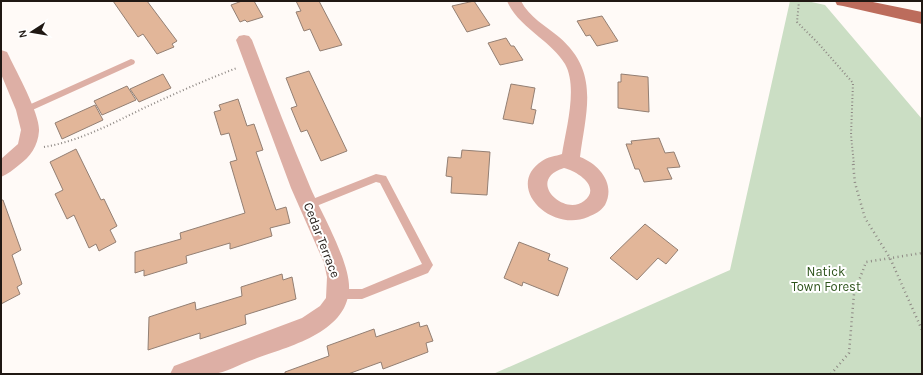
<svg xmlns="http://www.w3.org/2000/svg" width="923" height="375" font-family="Karla,sans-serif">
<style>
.green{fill:#cbdec4}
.building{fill:#e2b699;stroke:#937f73}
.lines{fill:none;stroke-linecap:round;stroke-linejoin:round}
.path-far1{stroke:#8e8884;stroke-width:2;stroke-dasharray:1 2.5;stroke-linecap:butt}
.path{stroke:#8e8884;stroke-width:2.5;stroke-dasharray:1 3.5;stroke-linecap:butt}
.lane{fill:#ddafa5;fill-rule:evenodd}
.street{fill:#ddafa5;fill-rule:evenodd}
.primary{fill:#bc6c5c;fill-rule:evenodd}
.labels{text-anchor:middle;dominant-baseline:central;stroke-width:4;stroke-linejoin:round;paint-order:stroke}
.street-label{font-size:13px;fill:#201813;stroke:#fff}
.park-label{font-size:13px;fill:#2e541c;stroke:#fff}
</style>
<rect width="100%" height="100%" fill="#fffaf7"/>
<!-- green -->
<path class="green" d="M790 1H807L825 5 922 119V374H493L730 270Z"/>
<!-- building -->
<path class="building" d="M113 1H147L177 41 172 44 174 47 157 54 143 34 138 37Z
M242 1H254L263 17 247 22 245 20 240 22 231 5Z
M296 1H319L342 45 320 51 310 29 304 31 296 12 301 11Z
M474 1 490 25 467 32 452 6Z
M602 16 618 41 597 46 590 35 586 36 577 21Z
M506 38 511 46H514L523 60 500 65 488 43Z
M309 71 347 151 321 161 307 130 301 132 291 108 297 106 286 78Z
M163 74 171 88 139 102 130 89Z
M621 74 648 77 649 112 618 108V82H621Z
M511 84 535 88 531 109 536 110 533 124 503 119Z
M127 86 136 100 102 115 94 101Z
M238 99 247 126 254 124 263 150 256 152 276 210 286 207 290 223 270 228 272 236 230 249V243L186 256 187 263 144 276V270L135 273V252L181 239 180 233 245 213 230 162 237 160 229 133 221 135 214 112 221 110 219 105Z
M95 105 103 120 62 139 55 123Z
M659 138 665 153 674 152 680 167 667 168 672 179 644 182 639 169H635L626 144H632L631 141Z
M76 149 101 200 104 199 117 226 110 230 116 242 99 251 96 244 89 248 74 215 67 219 55 194 63 190 50 162Z
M462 150 490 152 487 195 451 193 452 177 446 176 448 157 461 158Z
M1 200H3L21 250 12 255 22 284 17 287 20 294 1 304Z
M645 224 678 250 666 264 658 258 637 280 610 258Z
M519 242 550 254 548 260 568 268 558 296 523 282 522 286 504 278Z
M282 274 283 280 292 277 296 299 245 315 246 324 200 339V333L148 350 149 317 195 302 196 310 242 296 241 287Z
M419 322 420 327 427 325 433 341 426 343 428 352 383 369 381 362 348 374H285V372L329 356 327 346 374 329 376 337Z"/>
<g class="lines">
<!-- path-far1 -->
<path class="path-far1" d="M799 1 797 22 818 43 853 83 851 135 854 165
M44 147C80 141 111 124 144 108 174 94 205 80 237 68"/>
<!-- path -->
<path class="path" d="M853 164 855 183 865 218 890 258 922 330
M831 374 849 353 854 294 866 262 922 253"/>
<!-- lane -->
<path class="lane" d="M131 59 134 60 135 62 134 64 28 112 25 113 20 110 22 108Z
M376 174 386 176 433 265 428 273 362 299H338L334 298 332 294 334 290 338 289H362L422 264 380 183 376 182 309 209 305 208 304 205 305 202Z"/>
<!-- street -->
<path class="street" d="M507 1H521C529 17 546 26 559 37 600 72 586 111 580 157 599 164 616 184 605 205 601 211 595 214 588 217 550 233 504 186 542 161 547 157 556 156 562 154 566 129 578 87 565 64 558 53 549 45 539 37 527 26 514 17 507 1ZM564 168C577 171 602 187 584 201 564 217 525 180 564 168Z
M244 35 249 36 252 40C271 90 290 140 311 189 322 214 351 264 349 290 346 334 286 347 252 360 240 364 225 373 213 374 199 375 184 374 170 374L174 366 302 318 320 306 326 298 327 277 324 263 291 188 236 40 239 36Z
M1 50 7 52 9 56C17 73 40 114 39 131 38 146 30 157 19 165 13 170 8 174 1 177V159L18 144 21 130 16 110 1 74Z"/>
<!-- primary -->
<path class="primary" d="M835 1H868L922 12V24L843 6 837 5Z"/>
</g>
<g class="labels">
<!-- street labels -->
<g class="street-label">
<text transform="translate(322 240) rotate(69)">Cedar Terrace</text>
</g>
<!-- park labels -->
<g class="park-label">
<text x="826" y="271">Natick<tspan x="826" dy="15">Town Forest</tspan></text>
</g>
</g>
<!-- border -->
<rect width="923" height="375" fill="none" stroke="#201813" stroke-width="4"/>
<!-- north arrow -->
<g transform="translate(32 32) rotate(258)" stroke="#ffffff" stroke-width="3" paint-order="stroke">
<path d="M0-3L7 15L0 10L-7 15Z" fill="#201813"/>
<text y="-6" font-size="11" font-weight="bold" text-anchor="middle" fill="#201813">N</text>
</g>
</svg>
